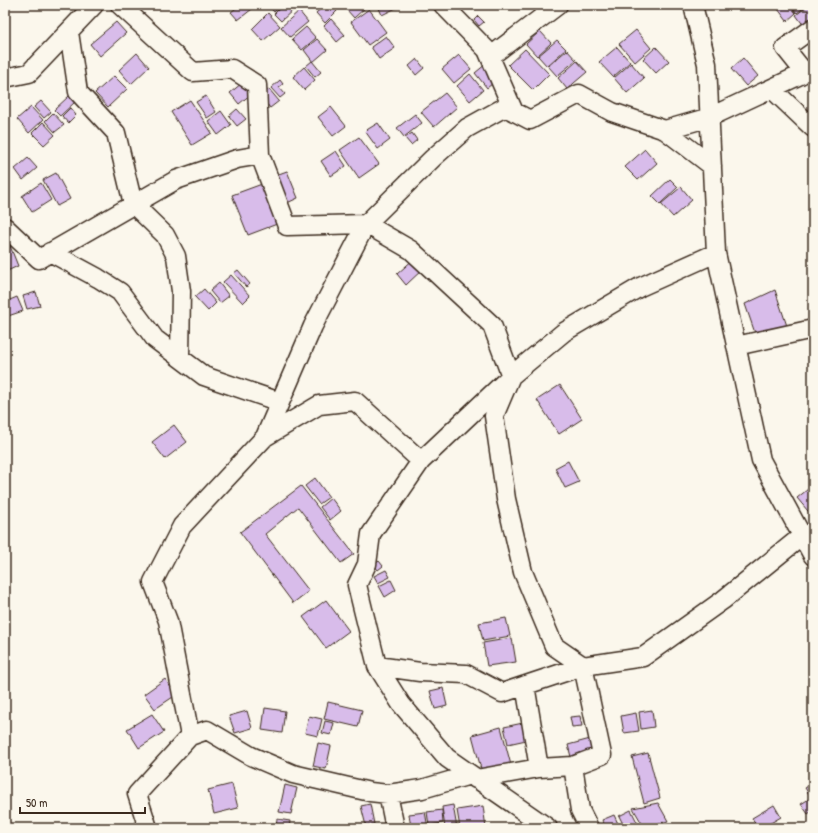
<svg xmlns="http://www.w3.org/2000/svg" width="818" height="833" font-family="'Patrick Hand',sans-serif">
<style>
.building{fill:#d8bcea;stroke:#3b2a1e}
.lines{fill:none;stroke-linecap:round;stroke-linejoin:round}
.minor-casing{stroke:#3b2a1e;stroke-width:21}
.minor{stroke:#fbf7ec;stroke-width:18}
</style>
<rect width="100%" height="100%" fill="#fbf7ec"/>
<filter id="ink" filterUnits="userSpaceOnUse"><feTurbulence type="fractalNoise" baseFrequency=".025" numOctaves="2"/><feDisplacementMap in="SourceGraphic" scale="8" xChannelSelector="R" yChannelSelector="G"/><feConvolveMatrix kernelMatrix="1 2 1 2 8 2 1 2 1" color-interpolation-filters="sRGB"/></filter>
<g filter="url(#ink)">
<!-- building -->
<path class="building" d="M240 5H248L252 9 238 20 231 12Z
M268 5H282L274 12Z
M283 5H290L294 9 281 21 274 14Z
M325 5H332L337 11 325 23 316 13Z
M353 5H366L367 6 354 18 347 10Z
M381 5H399L400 6 382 15 378 6Z
M783 5H789L796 13 787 21 778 9Z
M790 5H807L797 13Z
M809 5H813V19L804 26 796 15Z
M369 9 386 32 368 45 351 22Z
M299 11 308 22 290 37 281 27Z
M268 13 280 26 263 41 252 29Z
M478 16 484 22 479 26 474 20Z
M331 19 345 35 337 42 324 26Z
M116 22 126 33 100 56 90 44Z
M306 27 316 38 302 50 292 39Z
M636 30 651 48 635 62 619 44Z
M540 31 551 43 537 56 526 44Z
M386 36 395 48 379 59 371 47Z
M317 39 327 50 313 62 304 50Z
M557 40 566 49 547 66 538 56Z
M617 47 630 62 613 77 599 62Z
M656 47 669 61 656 73 643 59Z
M525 49 549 74 533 90 508 65Z
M567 50 576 60 557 76 548 66Z
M137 53 149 67 131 84 119 70Z
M459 55 471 69 454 83 442 69Z
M743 58 758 76 746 86 731 69Z
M417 59 424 68 416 75 409 66Z
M312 61 321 72 315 77 306 66Z
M577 61 587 72 567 89 558 78Z
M631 63 644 78 627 93 614 78Z
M486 64 498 79 487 88 475 73Z
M304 67 315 80 304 90 293 77Z
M470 74 483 90 470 101 457 86Z
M114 76 127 89 108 107 95 93Z
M280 80 283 84 279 87 285 94 280 98 271 88Z
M242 83 251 94 239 104 230 93Z
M269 89 279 101 270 108 261 96Z
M445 93 457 107 434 127 421 112Z
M69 96 75 102 60 116 54 110Z
M206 96 216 112 207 118 196 102Z
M190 100 212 133 192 145 171 112Z
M41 101 51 112 44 118 34 107Z
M31 107 43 120 29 133 17 119Z
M331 107 346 126 333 136 318 117Z
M70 108 76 115 68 123 62 116Z
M237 109 246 119 237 126 229 116Z
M221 111 231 125 218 135 208 121Z
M53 113 64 125 55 132 45 121Z
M415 114 422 123 404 137 397 128Z
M43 122 55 135 44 145 32 133Z
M378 123 390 140 378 149 365 131Z
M412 133 417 140 411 145 405 138Z
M359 137 379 164 359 178 340 150Z
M645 149 657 163 638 180 625 167Z
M336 151 346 166 331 176 321 161Z
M28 158 37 168 23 180 15 169Z
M287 171 298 198 287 203 276 175Z
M56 173 70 199 57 206 43 180Z
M670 179 678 187 660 204 652 196Z
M41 183 51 200 32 212 22 196Z
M262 184 277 224 248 235 232 195Z
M681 187 692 200 673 217 661 204Z
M10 246 18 266 5 272V249Z
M415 258 424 268 406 285 397 274Z
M238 270 250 284 246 287 234 273Z
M231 275 250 296 243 303 223 282Z
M219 283 229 296 220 303 210 291Z
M204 289 216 303 208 311 195 297Z
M775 290 787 326 756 336 745 304Z
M36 292 40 306 27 309 23 296Z
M17 297 23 311 5 317V302Z
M560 385 582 419 559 434 537 400Z
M174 425 187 442 165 459 152 442Z
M568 461 579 482 565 488 555 468Z
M315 478 329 497 319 504 305 486Z
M813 485V517L797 498Z
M301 486 354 554 341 563 298 507 265 534 309 591 293 603 240 532Z
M331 498 341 511 330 520 320 507Z
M379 561 383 566 378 570 374 565Z
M386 570 390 577 378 583 374 576Z
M391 580 396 590 385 597 379 586Z
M326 600 349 631 326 648 303 617Z
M506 618 510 636 483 641 479 623Z
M512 638 516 662 487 666 483 643Z
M165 679 176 695 155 709 144 694Z
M443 688 447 706 435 709 430 691Z
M328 702 362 710 358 727 324 719Z
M265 708 285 711 282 733 262 730Z
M652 710 654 727 641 729 639 712Z
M247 711 252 728 235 733 229 716Z
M636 713 639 731 624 733 621 716Z
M152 714 164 732 139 748 127 729Z
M309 716 322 719 318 736 305 733Z
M580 716 582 726 572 727 570 717Z
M325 721 334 723 331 735 322 733Z
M523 723 526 740 508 744 504 727Z
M501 727 512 769 483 776 472 735Z
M594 738 598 753 572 761 568 745Z
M318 743 331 746 326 769 313 766Z
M648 753 660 798 644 803 632 757Z
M813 783V800L805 788Z
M232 784 238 808 214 814 208 790Z
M285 785 297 788 291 814 279 812Z
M809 799 813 804V810L808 814 801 804Z
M658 803 668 821 644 827 633 808Z
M370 804 374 824 366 826 361 806Z
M453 805 457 828H445L442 807Z
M774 805 781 817 762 828H758L752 818Z
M483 806 486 828H460L457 810Z
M442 810 443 823 429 825 427 812Z
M631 810 639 826 635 828H625L619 816Z
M425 812 428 828H411L409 814Z
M614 815 620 828H606L602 820Z
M277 819 290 821 289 828 276 827Z"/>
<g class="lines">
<!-- minor casing -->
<g class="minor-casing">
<path id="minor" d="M120 5 193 72 232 69 257 85 260 155 287 226 366 224 411 250 492 325 511 376 564 332 640 287 716 253
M443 5 487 50 514 112
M693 5 707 64 716 253 761 460 813 556
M69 32 78 92 116 133 133 204 165 235 176 256 181 291 180 358
M491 56 558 5
M805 73 785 48 813 28
M5 78 29 73 94 5
M772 89 813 128
M665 130 712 166
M5 227 39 259 176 180 237 159 260 155
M50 252 98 278 120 292 155 339 204 376 280 402
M736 346 813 329
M511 376 494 416 506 499 523 572 554 646 583 666 502 693 466 674 420 672 377 666 357 585 367 564 371 534 421 461Z
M265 437 319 405 355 401 421 461
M377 666 401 704 447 758 548 828
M190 736 207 730 251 756 293 774 370 792 388 794 422 789 470 775
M539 768 573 766
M476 779 539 768 525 685
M388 794 395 828
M148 828 137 794 190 736 168 621 153 582 182 526 265 437 313 326 366 224 433 158 467 128 505 107 530 120 579 94 612 112 665 130 710 117 813 69
M589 828 580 810 573 766 602 755 583 666 643 657 723 600 802 536"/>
</g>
<!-- minor -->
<use href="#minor" class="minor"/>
</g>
</g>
<!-- margin -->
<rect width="818" height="833" fill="none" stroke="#fbf7ec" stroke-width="20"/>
<rect x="10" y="10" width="798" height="813" fill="none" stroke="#3b2a1e" stroke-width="1.5" filter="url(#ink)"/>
<!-- scale -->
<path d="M20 807v6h125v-6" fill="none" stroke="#3b2a1e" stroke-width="2"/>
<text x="26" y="807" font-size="12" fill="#3b2a1e" stroke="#fbf7ec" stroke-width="3" paint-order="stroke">50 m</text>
</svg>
